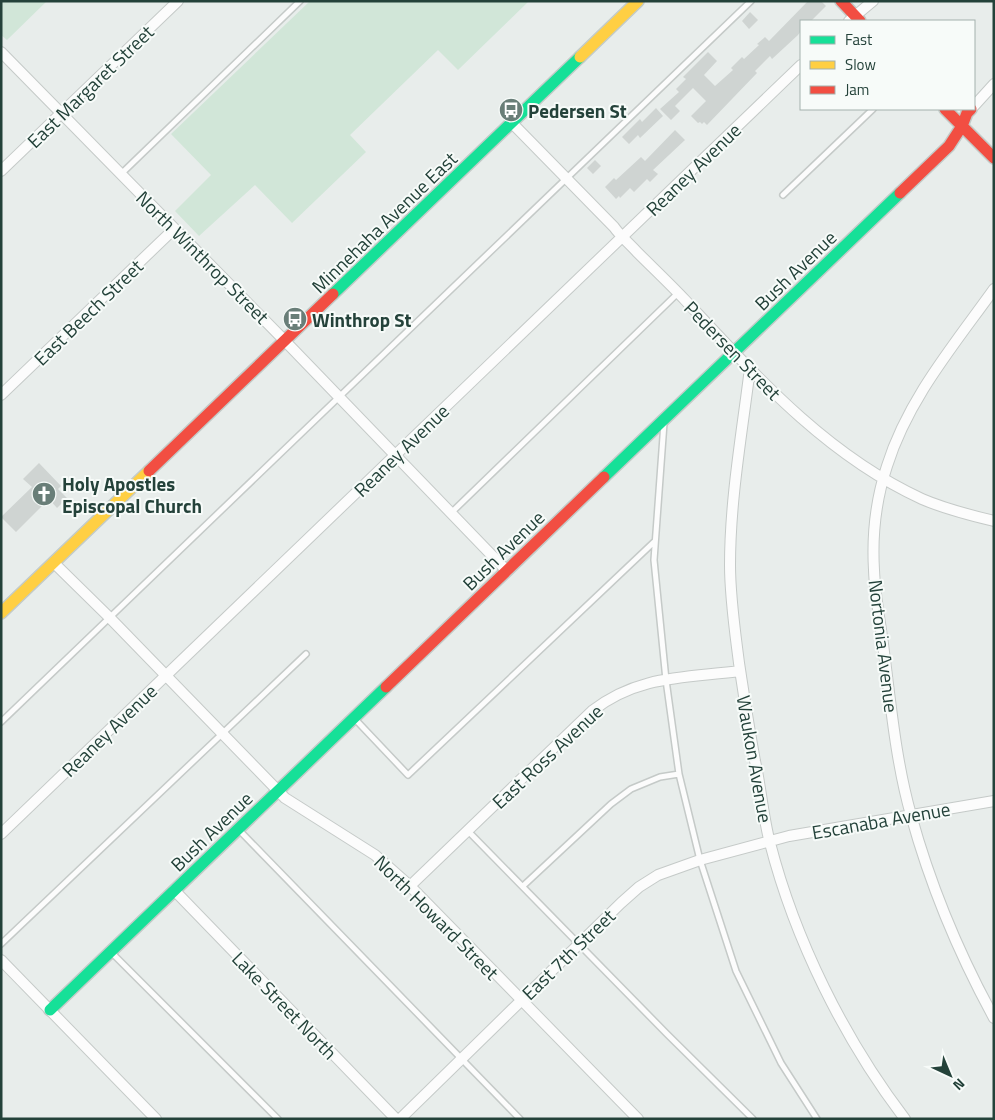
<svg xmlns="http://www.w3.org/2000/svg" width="995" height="1120" font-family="'Titillium Web',sans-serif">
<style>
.green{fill:#d1e6d8}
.building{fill:#cfd4d2}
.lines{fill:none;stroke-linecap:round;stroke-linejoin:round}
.lane-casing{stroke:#c5cac8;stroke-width:8}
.street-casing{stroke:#c5cac8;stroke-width:12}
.fast-casing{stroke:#c3cbc8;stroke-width:14}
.slow-casing{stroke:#c3cbc8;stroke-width:14}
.jam-casing{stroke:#c3cbc8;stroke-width:14}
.lane{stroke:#fcfcfc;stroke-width:5}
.street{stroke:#fcfcfc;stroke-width:10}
.fast{stroke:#16e098;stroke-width:11}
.slow{stroke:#ffcf43;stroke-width:11}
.jam{stroke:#f24e42;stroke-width:11}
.labels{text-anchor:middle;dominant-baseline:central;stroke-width:4;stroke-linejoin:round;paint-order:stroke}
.street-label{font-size:19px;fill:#24423a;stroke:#f7fbf9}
.poi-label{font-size:19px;font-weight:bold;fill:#24423a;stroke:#f7fbf9;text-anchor:start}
</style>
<rect width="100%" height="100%" fill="#e8edeb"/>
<!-- green -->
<path class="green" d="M1 1H47L7 40 1 35Z
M310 1 528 2 458 70 438 50 350 135 366 152 292 223 255 185 199 236 175 211 211 175 171 134Z"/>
<!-- building -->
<path class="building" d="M808 1H821L826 6 811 21H801V31L798 35 772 59 770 56 755 71 757 73 707 125 704 122 702 124 700 122 698 123 691 116 706 101 693 88 675 106 680 111 671 120 660 109 679 92 676 89 686 79 683 77 708 52 717 61 704 75 715 86 733 70 731 68 742 57 744 59 759 45 757 44 765 37 769 41Z
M750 12 758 20 749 29 742 21Z
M656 108 663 116 640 138 638 135 629 144 622 137 640 119 642 122Z
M675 130 685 140 653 170 658 174 650 182 647 179 634 192 630 188 620 198 619 196 616 199 605 187 614 178 616 180 641 157 645 161Z
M595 160 601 166 593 174 587 168Z
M39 463 61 486 58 489 67 498 57 508 49 499 16 532 1 517 32 487 23 479Z"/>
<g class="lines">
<!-- lane casing -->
<g class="lane-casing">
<path id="lane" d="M121 174 300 1
M783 195 873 109
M664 423 654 560 666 680 679 774 700 860 736 971 781 1063 817 1119
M451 513 678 293
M354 718 408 775 654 542
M1 722 751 1
M238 829 520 1119
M468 831 667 1034 753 1119
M523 886 611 804 631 789 660 777 679 774
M1 944 306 654
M111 952 278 1119"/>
</g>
<!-- street casing -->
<g class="street-casing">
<path id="street" d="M849 21 873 1
M1 52 285 341 507 571
M974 106 994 84
M512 123 614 227C621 237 629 243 637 252 653 268 670 284 685 300 756 376 826 455 922 499 945 509 969 515 994 521
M1 171 178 1
M994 289C954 345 908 399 887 466 876 499 872 536 874 570 875 598 881 625 884 652 891 706 896 762 911 815 930 884 959 954 994 1018
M750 368C742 433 730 499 730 565 730 598 735 631 739 663 744 696 749 729 755 761 761 788 763 817 770 843 795 940 844 1039 905 1119
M1 395 174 229
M54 563 109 617 285 798 375 855 410 886 638 1119
M1 834 801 65
M410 886 592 711C638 675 685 678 740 671
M174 890 396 1119
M1 960 156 1119
M400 1119 621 903 639 887 658 875 700 860 789 836 994 801"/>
</g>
<!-- fast casing -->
<g class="fast-casing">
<path id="fast" d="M333 294 580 57
M604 477 900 193
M50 1010 386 687"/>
</g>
<!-- slow casing -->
<g class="slow-casing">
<path id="slow" d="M580 57 638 1
M1 613 149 471"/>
</g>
<!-- jam casing -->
<g class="jam-casing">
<path id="jam" d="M841 1 860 21
M945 109 994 158
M900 193 949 146 962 126 967 113 971 109
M149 471 333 294
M386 687 604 477"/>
</g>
<!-- lane -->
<use href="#lane" class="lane"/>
<!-- street -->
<use href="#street" class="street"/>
<!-- fast -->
<use href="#fast" class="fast"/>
<!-- slow -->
<use href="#slow" class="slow"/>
<!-- jam -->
<use href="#jam" class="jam"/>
</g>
<!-- icons -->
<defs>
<g id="bus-disc" transform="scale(1.25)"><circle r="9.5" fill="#697e78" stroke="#f7fbf9"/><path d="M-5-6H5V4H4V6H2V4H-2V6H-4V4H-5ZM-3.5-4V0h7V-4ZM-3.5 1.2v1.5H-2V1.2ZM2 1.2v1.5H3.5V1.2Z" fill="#fff"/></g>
<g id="church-disc" transform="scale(1.25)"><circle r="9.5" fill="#697e78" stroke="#f7fbf9"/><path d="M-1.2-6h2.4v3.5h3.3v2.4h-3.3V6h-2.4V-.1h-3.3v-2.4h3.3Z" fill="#fff"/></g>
</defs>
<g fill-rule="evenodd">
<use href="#bus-disc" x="511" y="110"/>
<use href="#bus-disc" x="295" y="319"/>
<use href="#church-disc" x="44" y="494"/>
</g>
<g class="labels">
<!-- street labels -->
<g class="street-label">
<text transform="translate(90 86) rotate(-44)">East Margaret Street</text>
<text transform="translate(693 169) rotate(-44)">Reaney Avenue</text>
<text transform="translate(384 222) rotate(-44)">Minnehaha Avenue East</text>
<text transform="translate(203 257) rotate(45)">North Winthrop Street</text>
<text transform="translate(795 270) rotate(-44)">Bush Avenue</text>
<text transform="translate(88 312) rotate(-44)">East Beech Street</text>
<text transform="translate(733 350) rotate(46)">Pedersen Street</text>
<text transform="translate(401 450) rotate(-44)">Reaney Avenue</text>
<text transform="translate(503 550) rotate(-44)">Bush Avenue</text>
<text transform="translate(884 646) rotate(83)">Nortonia Avenue</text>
<text transform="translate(109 730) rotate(-44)">Reaney Avenue</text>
<text transform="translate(547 756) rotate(-43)">East Ross Avenue</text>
<text transform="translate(755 759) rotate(80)">Waukon Avenue</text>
<text transform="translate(881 820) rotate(-10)">Escanaba Avenue</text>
<text transform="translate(211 831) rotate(-44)">Bush Avenue</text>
<text transform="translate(437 917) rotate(45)">North Howard Street</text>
<text transform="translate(568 954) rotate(-44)">East 7th Street</text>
<text transform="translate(285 1005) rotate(46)">Lake Street North</text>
</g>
<!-- poi labels -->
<g class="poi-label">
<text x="528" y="110">Pedersen St</text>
<text x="312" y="319">Winthrop St</text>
<text x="62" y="483">Holy Apostles<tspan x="62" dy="22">Episcopal Church</tspan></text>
</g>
</g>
<!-- border -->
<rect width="995" height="1120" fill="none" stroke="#24423a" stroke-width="5"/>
<!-- legend -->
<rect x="800" y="20" width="175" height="90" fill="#f7fbf9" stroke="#a3b1ad"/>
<rect x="810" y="36" width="25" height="8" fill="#16e098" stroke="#a3b1ad"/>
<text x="845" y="45" font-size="15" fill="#24423a">Fast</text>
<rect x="810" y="61" width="25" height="8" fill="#ffcf43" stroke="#a3b1ad"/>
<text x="845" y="70" font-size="15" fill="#24423a">Slow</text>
<rect x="810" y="86" width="25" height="8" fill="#f24e42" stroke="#a3b1ad"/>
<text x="845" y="95" font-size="15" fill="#24423a">Jam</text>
<!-- north arrow -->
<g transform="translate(950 1075) rotate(136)" stroke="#f7fbf9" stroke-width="4" paint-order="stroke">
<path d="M0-4L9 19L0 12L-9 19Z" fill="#24423a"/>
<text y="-8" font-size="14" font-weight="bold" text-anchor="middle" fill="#24423a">N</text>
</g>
</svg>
